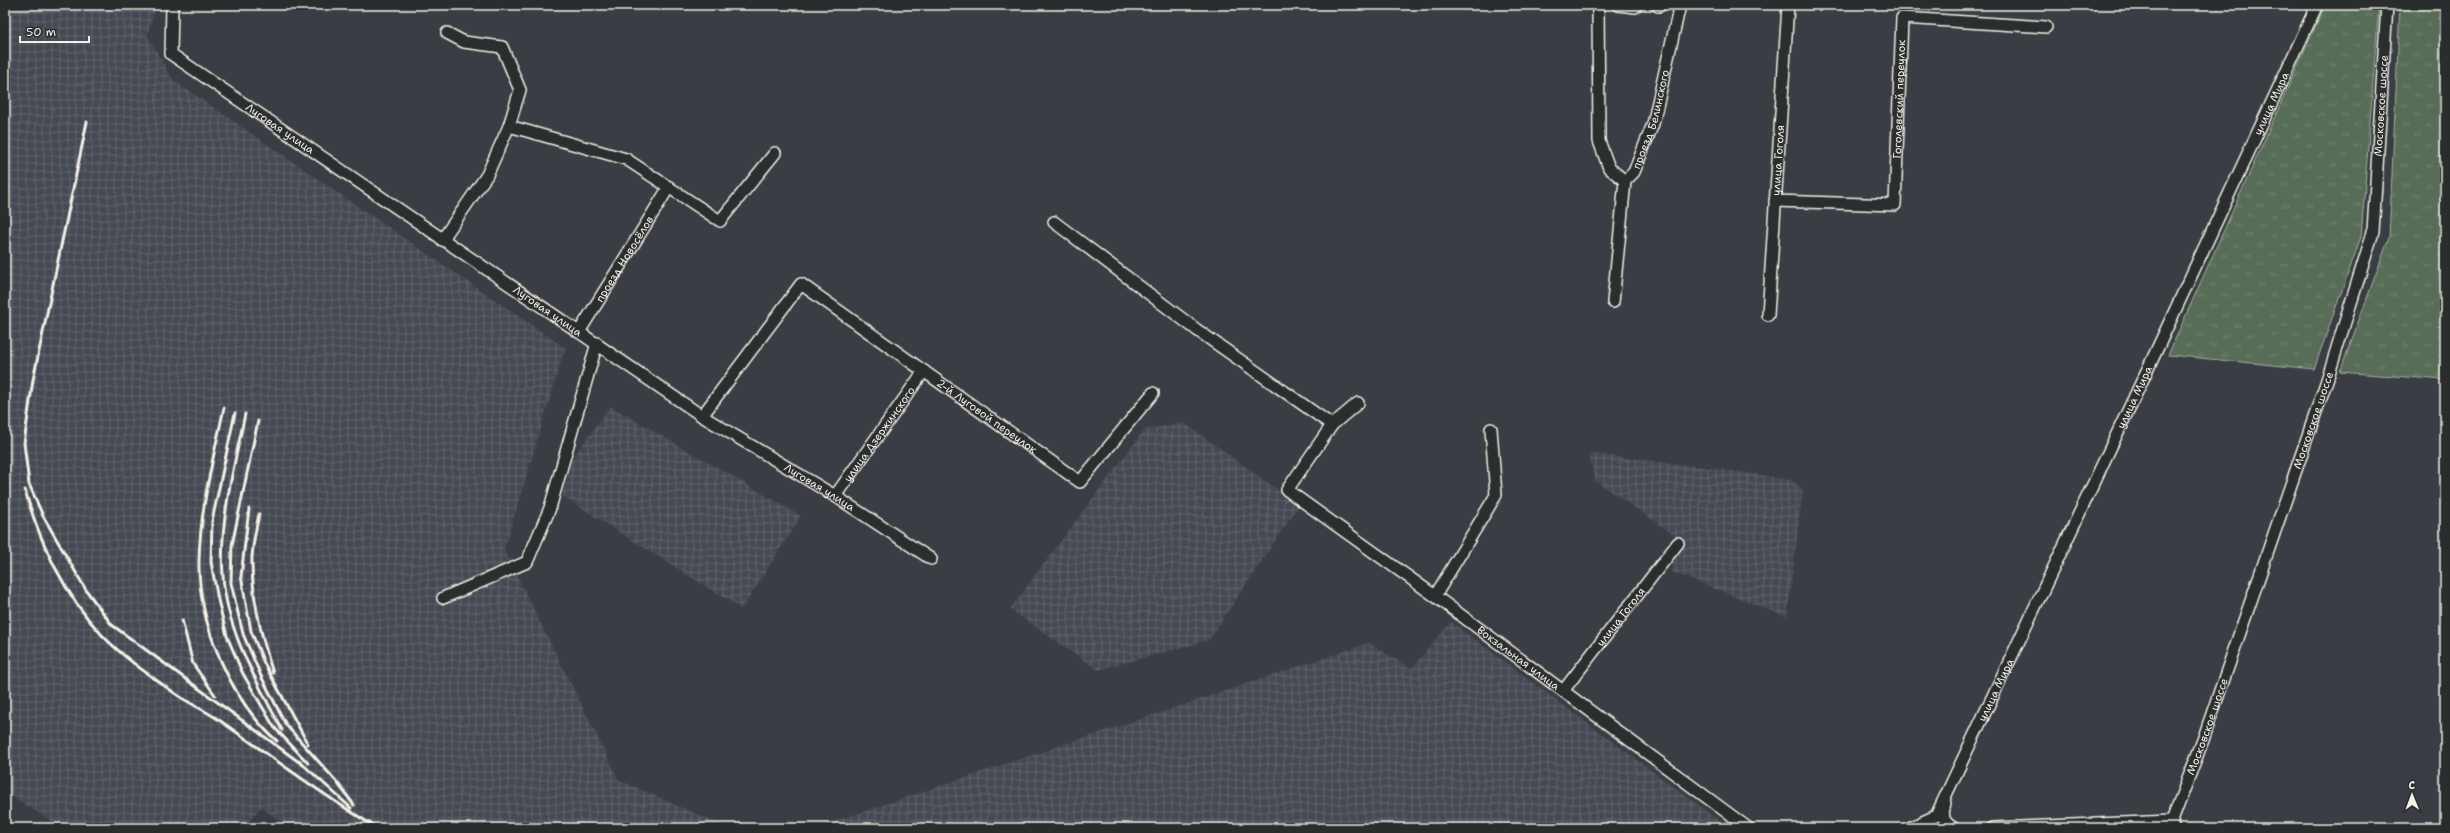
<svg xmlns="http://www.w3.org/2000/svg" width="2450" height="833" font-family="'Shantell Sans',sans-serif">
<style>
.industrial{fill:url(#industrial-grid)}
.park{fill:url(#park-tufts);stroke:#a6afa0}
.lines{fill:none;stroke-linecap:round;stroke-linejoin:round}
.minor-casing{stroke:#f4f1e8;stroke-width:14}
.minor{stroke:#2a2d2e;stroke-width:11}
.rail{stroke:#f4f1e8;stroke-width:3}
.labels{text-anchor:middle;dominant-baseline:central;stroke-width:3.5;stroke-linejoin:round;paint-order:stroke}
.street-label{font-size:11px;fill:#f4f1e8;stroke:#2a2d2e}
</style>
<defs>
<pattern id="industrial-grid" width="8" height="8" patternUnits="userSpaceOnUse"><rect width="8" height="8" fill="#454a53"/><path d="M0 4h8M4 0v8" fill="none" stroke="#60656c"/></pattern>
<pattern id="park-tufts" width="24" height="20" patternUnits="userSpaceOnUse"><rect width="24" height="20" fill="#586d58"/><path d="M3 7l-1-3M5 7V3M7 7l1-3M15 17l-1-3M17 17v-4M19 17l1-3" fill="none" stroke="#718270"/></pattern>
</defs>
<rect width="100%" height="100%" fill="#3a3e44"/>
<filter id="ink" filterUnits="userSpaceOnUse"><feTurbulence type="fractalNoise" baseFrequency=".025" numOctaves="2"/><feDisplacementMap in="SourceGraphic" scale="8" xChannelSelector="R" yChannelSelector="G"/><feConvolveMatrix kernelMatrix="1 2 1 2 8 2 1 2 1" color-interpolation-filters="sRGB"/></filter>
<g filter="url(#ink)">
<!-- industrial -->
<path class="industrial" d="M28 5H93L99 7 157 5 147 35 173 80 565 348 504 550 619 780 728 828H290L261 807 243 828H63L5 792V15Z
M610 406 801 516 742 609 562 496 571 461Z
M1184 423 1299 505 1209 640 1098 670 1010 609 1144 430Z
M1588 453 1742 472 1790 480 1803 489 1787 617 1670 571 1683 541 1596 481Z
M1451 622 1729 828H814L1369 643 1411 669Z"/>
<!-- park -->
<path class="park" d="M2325 5H2379L2361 237 2314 369 2168 355Z
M2400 5H2445V380L2340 372 2389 238Z"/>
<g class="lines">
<!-- minor casing -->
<g class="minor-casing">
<g id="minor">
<path id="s1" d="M172 5 171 54 702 416 835 496 931 559"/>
<path d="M1598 5 1599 141 1609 168 1625 181"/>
<path d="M1618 5 1635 7"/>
<path d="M1658 6 1661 5"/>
<path d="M447 33 464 42 502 47 520 90 509 126 626 159 720 221 775 153"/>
<path id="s2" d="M1775 201 1895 205 1902 18 2046 27"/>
<path d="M1054 222 1197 330 1332 425"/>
<path d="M442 240 487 175 509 126"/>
<path id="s3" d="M1613 302 1625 181 1634 172 1653 124 1680 5"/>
<path id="s4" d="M1768 315 1788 5"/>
<path id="s5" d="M579 332 669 187"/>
<path id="s6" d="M1358 403 1332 425 1287 490 1435 596 1748 828"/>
<path id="s7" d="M702 416 801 284 1080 482 1153 393"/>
<path id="s8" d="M835 496 924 371"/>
<path d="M1435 596 1496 495 1491 429"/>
<path d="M443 598 527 562 550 508 597 343"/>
<path id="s9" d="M1563 691 1678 543"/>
<path d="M1945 803C1942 815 1942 822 1954 828"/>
<path id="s10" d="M1909 828 1936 816 2152 360 2317 5"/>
<path d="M1993 828 2172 821"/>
<path id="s11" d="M2173 828 2172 821 2203 740 2327 380 2373 232 2387 5"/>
</g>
</g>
<!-- minor -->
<use href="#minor" class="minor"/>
<!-- rail -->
<path class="rail" d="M87 122 33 380 24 443 29 484 43 516 86 590 112 625 303 765
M224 408C213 458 200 510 199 561 198 623 230 700 277 741
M235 413 212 521 211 562 218 600 227 636 242 672 274 727 308 763
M245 414C234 467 219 521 223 575 226 630 257 682 282 730
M258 421 232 545 231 583 243 634 261 676 286 725 336 781 354 805
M25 490C39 541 65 596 102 635 123 657 149 675 173 692 188 703 205 710 219 720 271 756 320 794 374 826
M249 509 241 576 251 631 264 663 308 744
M259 514C256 528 253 543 252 557 251 595 261 636 273 673
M182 620 193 664 215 695
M299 761 351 808"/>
</g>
</g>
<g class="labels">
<!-- street labels -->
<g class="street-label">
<text stroke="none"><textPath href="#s2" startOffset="226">Гоголевский переулок</textPath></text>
<text stroke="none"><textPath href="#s10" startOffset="817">улица Мира</textPath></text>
<text stroke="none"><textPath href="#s11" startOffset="756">Московское шоссе</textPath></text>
<text stroke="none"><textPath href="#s3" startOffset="190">проезд Белинского</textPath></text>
<text stroke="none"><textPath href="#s1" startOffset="181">Луговая улица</textPath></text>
<text stroke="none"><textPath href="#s4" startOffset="155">улица Гоголя</textPath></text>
<text stroke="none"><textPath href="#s5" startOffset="86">проезд Новосёлов</textPath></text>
<text stroke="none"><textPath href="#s1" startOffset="505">Луговая улица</textPath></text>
<text stroke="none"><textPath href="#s10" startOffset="493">улица Мира</textPath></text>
<text stroke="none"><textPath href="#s7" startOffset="393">2-й Луговой переулок</textPath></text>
<text stroke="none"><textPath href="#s11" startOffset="432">Московское шоссе</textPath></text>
<text stroke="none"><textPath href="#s8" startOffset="76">улица Дзержинского</textPath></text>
<text stroke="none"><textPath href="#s1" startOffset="829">Луговая улица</textPath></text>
<text stroke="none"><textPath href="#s9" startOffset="94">улица Гоголя</textPath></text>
<text stroke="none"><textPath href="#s6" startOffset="399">Вокзальная улица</textPath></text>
<text stroke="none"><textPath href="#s10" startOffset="169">улица Мира</textPath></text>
<text stroke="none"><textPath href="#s11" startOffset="108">Московское шоссе</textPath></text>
</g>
</g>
<!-- margin -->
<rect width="2450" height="833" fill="none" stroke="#2a2d2e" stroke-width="20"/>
<rect x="10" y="10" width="2430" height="813" fill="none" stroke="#f4f1e8" stroke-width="1.5" filter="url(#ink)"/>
<!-- north arrow -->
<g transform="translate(2412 795) rotate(359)" stroke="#2a2d2e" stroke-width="3" paint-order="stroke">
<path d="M0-3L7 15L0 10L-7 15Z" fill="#f4f1e8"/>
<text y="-6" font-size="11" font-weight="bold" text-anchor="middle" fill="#f4f1e8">С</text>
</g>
<!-- scale -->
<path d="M20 36v6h69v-6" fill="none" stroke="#f4f1e8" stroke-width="2"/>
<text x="26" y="36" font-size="12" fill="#f4f1e8" stroke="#2a2d2e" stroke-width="3" paint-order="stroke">50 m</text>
</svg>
